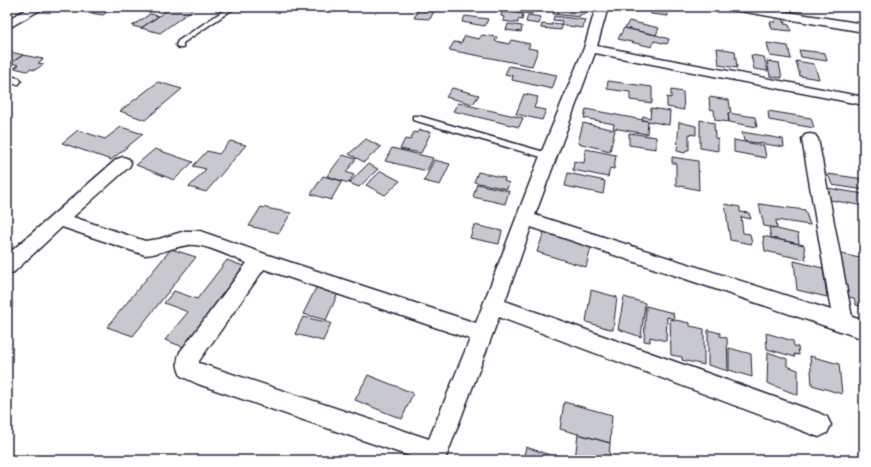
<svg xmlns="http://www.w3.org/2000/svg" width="871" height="467" font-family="Dekko,sans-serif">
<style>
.building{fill:#c8c8cf;stroke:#22223b}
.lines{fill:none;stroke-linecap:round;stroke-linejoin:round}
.service-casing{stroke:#22223b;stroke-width:3}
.minor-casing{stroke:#22223b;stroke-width:3}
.service{fill:#fff;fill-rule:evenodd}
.minor{fill:#fff;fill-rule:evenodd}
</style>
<rect width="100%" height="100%" fill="#fff"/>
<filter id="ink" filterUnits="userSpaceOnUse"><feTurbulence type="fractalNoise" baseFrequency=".025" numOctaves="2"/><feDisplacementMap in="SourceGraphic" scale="8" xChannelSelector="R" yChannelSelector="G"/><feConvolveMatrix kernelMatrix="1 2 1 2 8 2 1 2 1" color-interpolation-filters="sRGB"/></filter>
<g filter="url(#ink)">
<!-- building -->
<path class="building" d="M91 7H101L111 9 103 15 84 12Z
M172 7H196L160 33 141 28Z
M510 7H534L532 14 513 12Z
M555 7H583V11H585V15H580L579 17 553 14Z
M650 7H667L668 16 651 14Z
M419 9 434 11 430 19 414 18Z
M502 12 523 14 522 20 518 19V23L503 21 504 17 501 16Z
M150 14 159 16 141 28 132 26Z
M528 15 541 17 539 24 526 22Z
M465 16 488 19 485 26 462 22Z
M554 16 585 20 583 28 561 25 562 21 553 20Z
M774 17 783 18 785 24 789 25 791 31 772 29 770 22H775Z
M629 21 659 28 656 35 625 28Z
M552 23 560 24 559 25 562 26 561 30 541 28 542 24 552 25Z
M508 24 522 26 521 32 506 30Z
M624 28 656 35 669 39 667 44 654 41 652 47 618 39Z
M482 35 497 37 495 41 509 44 511 40 530 44 528 48 538 50 532 66 449 50 454 42 461 43 465 36 479 39Z
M767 43 788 46 791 59 770 56Z
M717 48 735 51 737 68 719 65Z
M799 50 825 53 827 61 801 57Z
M7 51 23 55 7 66Z
M23 55 43 59 38 63 44 64 35 70 30 69 27 71 14 68 19 65 11 63Z
M751 55 764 57 768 71 754 69Z
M767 61 779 63 782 78 770 76Z
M796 61 814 64 819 79 800 76Z
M509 66 557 75 552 89 512 80 513 76 505 74Z
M608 81 652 87V103L630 100V92L607 89Z
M158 82 182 89 145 120 120 111Z
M452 88 479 95 473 104 446 97Z
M671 90 683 92 684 110 667 107V97L671 98Z
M524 94 538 97 534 108 546 110 542 120 516 114Z
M709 97 729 100 731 113H728L729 122 715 120 714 110 710 109Z
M458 103 523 118 519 127 453 111Z
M651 108 670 111 669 125 642 120 643 116 650 118Z
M586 109 648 121 647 134 613 128 614 124 584 118Z
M768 111 811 118 814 128 769 120Z
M728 113 755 117 757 127 729 122Z
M700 120 714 123 715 138 718 139V151L700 148Z
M679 122 696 126V135L689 134V150H686L685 153 677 151Z
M583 123 615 130 610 151 578 143Z
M121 127 143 134 111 160 62 143 78 130 105 139Z
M419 130 431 132 421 153 400 149 405 139 410 140 414 132 417 133Z
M742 132 783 139 784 147 744 141Z
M629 133 656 137V149L629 145Z
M366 139 381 147 364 162 349 154Z
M734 140 764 146 766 158 734 152Z
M230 141 246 145 206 192 189 187 206 169 193 166 207 151 219 154Z
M392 148 433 158 427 171 385 161Z
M155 149 193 162 174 180 136 165Z
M586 149 616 155 614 169 610 168 608 177 573 170 574 161 584 163Z
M343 155 356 159 346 172 354 175 348 183 327 176Z
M672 157 698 161 699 190 676 185V163H672Z
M434 160 450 164 440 185 424 181Z
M368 164 378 169 359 187 349 183Z
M381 171 400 181 385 195 366 185Z
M478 172 505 178 504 181 509 183 507 189 474 182Z
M568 173 605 181 603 194 565 186Z
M828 174 864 179V190L832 185Z
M323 176 342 181 331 200 311 194Z
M477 184 509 191 505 204 473 197Z
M827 188 864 194V206L830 200Z
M725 204 740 207V212L749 213 751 219 741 217 743 233 750 234 752 244 730 240Z
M759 204 805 210 810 225 776 220 777 228 764 226Z
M261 207 291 213 279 233 249 226Z
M474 225 502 231 499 244 470 238Z
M769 227 798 234 799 244 771 238Z
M545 229 592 244 586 267 537 252Z
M763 236 804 245 806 260 765 251Z
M171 249 196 257 133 336 107 327Z
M837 253 864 259V307L856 305 854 298 847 297Z
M227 260 246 267 186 348 165 340 188 312 164 303 174 291 197 299Z
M794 261 823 268 827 297 797 290Z
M318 284 340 289 326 320 303 314Z
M591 290 617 297 613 330 586 322Z
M624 297 645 303 641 337 618 329Z
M646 306 673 313 674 319 667 317 666 341 650 337V342L644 341Z
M303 317 331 323 323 341 295 334Z
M670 319 690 323V326L704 329V365L682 360V357L671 355Z
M708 330 720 333V336L727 338 728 371 708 365Z
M766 333 793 341 794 346 798 347 799 355 794 354 795 357 767 349Z
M729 348 751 354 752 377 729 370Z
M768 352 787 359V366L798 370V395L767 383Z
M810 356 839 364 842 394 812 385Z
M368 375 413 393 402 419 355 400Z
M564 402 612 415 610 443 560 429Z
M578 434 610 443 609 460H575Z
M526 447 559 458V460H523Z"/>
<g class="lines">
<!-- service casing -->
<g class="service-casing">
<path id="service" d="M127 7H135L136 8 133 10Z
M229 7H236L183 43V48H179L176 45 178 41Z
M413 116H419L551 154 552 156 551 158H545L413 120Z"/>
</g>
<!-- minor casing -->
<g class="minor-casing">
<path id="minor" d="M30 7H44L42 9 7 29V20Z
M596 7H608L597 46 864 97V105L595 53 535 215 831 310 802 139 805 135 810 134 815 135 818 139 852 317 864 321V339L531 227 505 301 819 413 827 417 831 425 827 433 819 437 499 317 445 460H421L198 384 181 376C177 367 176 361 180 352L247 263C230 257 205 243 188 245 173 247 160 254 145 255L62 227 14 272 7 275V255L117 159 123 157 129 159 131 163 129 167 73 217 145 241 159 239 185 231H200L265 254 476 323 540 156 584 48ZM264 269 470 339 429 439 199 363V361Z
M728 7H756L864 24V32L734 10 730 9Z
M7 76 19 78 21 81 19 84H7Z"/>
</g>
<!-- service -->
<use href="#service" class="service"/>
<!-- minor -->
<use href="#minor" class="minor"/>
</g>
</g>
<!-- margin -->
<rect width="871" height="467" fill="none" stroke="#fff" stroke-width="24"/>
<rect x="12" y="12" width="847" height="443" fill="none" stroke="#22223b" stroke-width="1.5" filter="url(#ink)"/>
</svg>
